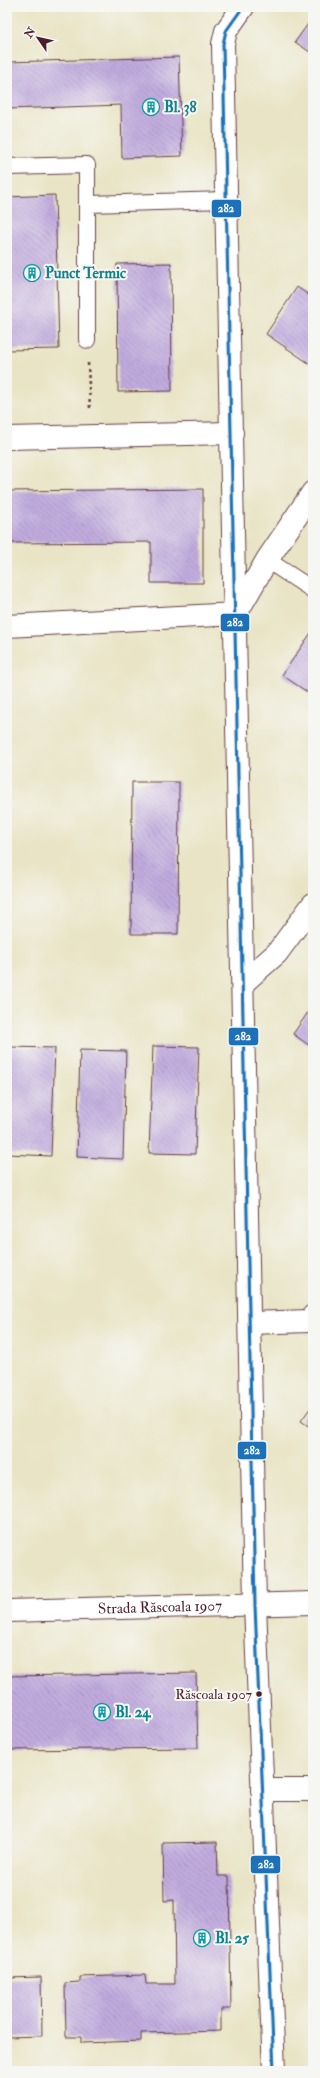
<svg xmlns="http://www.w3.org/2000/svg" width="320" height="2078" font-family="'IM FELL Double Pica',serif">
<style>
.building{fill:url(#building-back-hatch)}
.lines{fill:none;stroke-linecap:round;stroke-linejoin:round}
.lane-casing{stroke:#623d42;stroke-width:18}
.street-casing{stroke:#623d42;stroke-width:24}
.path{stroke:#623d42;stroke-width:2.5;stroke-dasharray:3 3;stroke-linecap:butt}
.lane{stroke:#fff;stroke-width:16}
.street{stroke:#fff;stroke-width:22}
.bus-1-casing{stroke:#f6f6f2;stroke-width:6}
.bus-1{stroke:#1d71b8;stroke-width:3}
.bus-dot{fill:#4a1f2b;stroke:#f6f6f2;stroke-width:1.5}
.labels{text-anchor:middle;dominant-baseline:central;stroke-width:4;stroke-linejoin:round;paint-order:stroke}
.bus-label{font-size:14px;fill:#4a1f2b;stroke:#f6f6f2;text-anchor:end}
.culture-label{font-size:15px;font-weight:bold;fill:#0d838f;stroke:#f6f6f2;text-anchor:start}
.street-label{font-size:15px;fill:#4a1f2b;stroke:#f6f6f2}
.line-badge{stroke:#f6f6f2;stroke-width:1.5}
.badge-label{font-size:11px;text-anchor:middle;font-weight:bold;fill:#fff}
</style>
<defs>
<pattern id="building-back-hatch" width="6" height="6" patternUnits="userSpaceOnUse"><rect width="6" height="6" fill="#c1acdf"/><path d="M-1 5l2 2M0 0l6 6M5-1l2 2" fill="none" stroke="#9f8bb5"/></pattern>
</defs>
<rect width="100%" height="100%" fill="#f6f6f2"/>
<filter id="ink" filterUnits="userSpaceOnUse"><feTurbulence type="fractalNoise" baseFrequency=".025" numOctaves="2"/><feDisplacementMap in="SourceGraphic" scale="8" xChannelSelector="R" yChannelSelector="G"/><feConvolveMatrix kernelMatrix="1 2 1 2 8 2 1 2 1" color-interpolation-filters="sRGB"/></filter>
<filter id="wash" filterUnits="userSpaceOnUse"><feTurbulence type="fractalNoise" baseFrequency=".012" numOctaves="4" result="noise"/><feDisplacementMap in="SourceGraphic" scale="16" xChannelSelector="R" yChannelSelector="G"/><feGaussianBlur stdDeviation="0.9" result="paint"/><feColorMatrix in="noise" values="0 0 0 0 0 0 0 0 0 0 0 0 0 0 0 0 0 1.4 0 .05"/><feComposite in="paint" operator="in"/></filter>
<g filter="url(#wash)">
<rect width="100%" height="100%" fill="#e9e4c5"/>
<g id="blocks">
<!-- building -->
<path class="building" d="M313 17V54L295 42Z
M179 57 182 156 122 158 121 105 7 109V62Z
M55 195 59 349 7 350V197Z
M171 263 172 391 118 392 117 264Z
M297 287 313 298V366L266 334Z
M203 489V583H151V542L7 543V491Z
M313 630V696L282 675Z
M132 782H179L178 934H131Z
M313 1005V1048L293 1034Z
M153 1046 199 1047 195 1154 149 1153Z
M9 1047 55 1048 51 1156 7 1154Z
M80 1050 126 1051 123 1159 77 1157Z
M313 1404V1429L301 1421Z
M196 1673 198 1748 7 1750V1676Z
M217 1842 218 1876H229L231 2009H221V2031L141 2033V2041L81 2043V2037H66L65 1983 80 1982V1977L145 1975 146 1984H175L174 1900 164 1901 163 1843Z
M41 1977 42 2036 7 2037V1978Z"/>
</g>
</g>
<g filter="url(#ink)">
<use href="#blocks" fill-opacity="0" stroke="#623d42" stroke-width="1"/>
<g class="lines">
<!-- lane casing -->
<g class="lane-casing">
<path id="lane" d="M7 167 87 165V340
M88 204 226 200
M267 560 313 590"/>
</g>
<!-- street casing -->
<g class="street-casing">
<g id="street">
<path d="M243 7 226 31 223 44 255 1605 274 2071"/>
<path d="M7 438 232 433"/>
<path d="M7 626 236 614 267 560 313 492"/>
<path d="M243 983 277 953 313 904"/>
<path d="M250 1323 309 1321 313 1316"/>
<path id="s1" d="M7 1611 313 1603"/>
<path d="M262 1790H313"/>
</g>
</g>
<!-- path -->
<path class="path" d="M88 363 90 410"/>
<!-- lane -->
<use href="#lane" class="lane"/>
<!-- street -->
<use href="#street" class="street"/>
<!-- bus-1 casing -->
<g class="bus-1-casing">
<path id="bus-1" d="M243 7 226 31 223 44 255 1605 274 2071"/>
</g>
<!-- bus-1 -->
<use href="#bus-1" class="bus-1"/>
</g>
</g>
<!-- icons -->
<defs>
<g id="building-ring" transform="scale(0.9)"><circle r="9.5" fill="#f6f6f2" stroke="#0f9aa8" stroke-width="1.5"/><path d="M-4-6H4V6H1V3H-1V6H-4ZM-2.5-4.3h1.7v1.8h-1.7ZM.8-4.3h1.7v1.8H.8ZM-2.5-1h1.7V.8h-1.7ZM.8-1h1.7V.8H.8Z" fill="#0f9aa8"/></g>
</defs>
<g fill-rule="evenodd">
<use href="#building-ring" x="151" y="107"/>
<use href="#building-ring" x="32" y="273"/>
<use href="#building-ring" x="102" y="1712"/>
<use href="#building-ring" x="202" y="1938"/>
</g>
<!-- markers -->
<circle class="bus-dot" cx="259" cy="1694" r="3.5"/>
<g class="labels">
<!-- bus labels -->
<g class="bus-label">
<text x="252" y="1694">Răscoala 1907</text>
</g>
<!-- culture labels -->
<g class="culture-label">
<text x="164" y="107">Bl. 38</text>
<text x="45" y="273">Punct Termic</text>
<text x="115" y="1712">Bl. 24</text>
<text x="215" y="1938">Bl. 25</text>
</g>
<!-- street labels -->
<g class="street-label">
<text stroke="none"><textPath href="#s1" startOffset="153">Strada Răscoala 1907</textPath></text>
</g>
</g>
<g class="line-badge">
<rect x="211" y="199" width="31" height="19" rx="4" fill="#1d71b8"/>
<rect x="220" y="613" width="30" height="19" rx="4" fill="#1d71b8"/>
<rect x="228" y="1027" width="31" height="19" rx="4" fill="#1d71b8"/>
<rect x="237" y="1441" width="30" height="19" rx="4" fill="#1d71b8"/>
<rect x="250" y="1855" width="31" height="19" rx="4" fill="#1d71b8"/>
</g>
<g class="badge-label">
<text x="226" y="212">282</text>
<text x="235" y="626">282</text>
<text x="243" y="1040">282</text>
<text x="252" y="1454">282</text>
<text x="266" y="1868">282</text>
</g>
<!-- margin -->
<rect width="320" height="2078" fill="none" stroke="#f6f6f2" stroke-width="24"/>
<!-- north arrow -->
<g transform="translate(38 38) rotate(304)" stroke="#f6f6f2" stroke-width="3" paint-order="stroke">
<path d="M0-3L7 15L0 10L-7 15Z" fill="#4a1f2b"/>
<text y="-6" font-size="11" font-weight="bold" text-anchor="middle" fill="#4a1f2b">N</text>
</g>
</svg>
